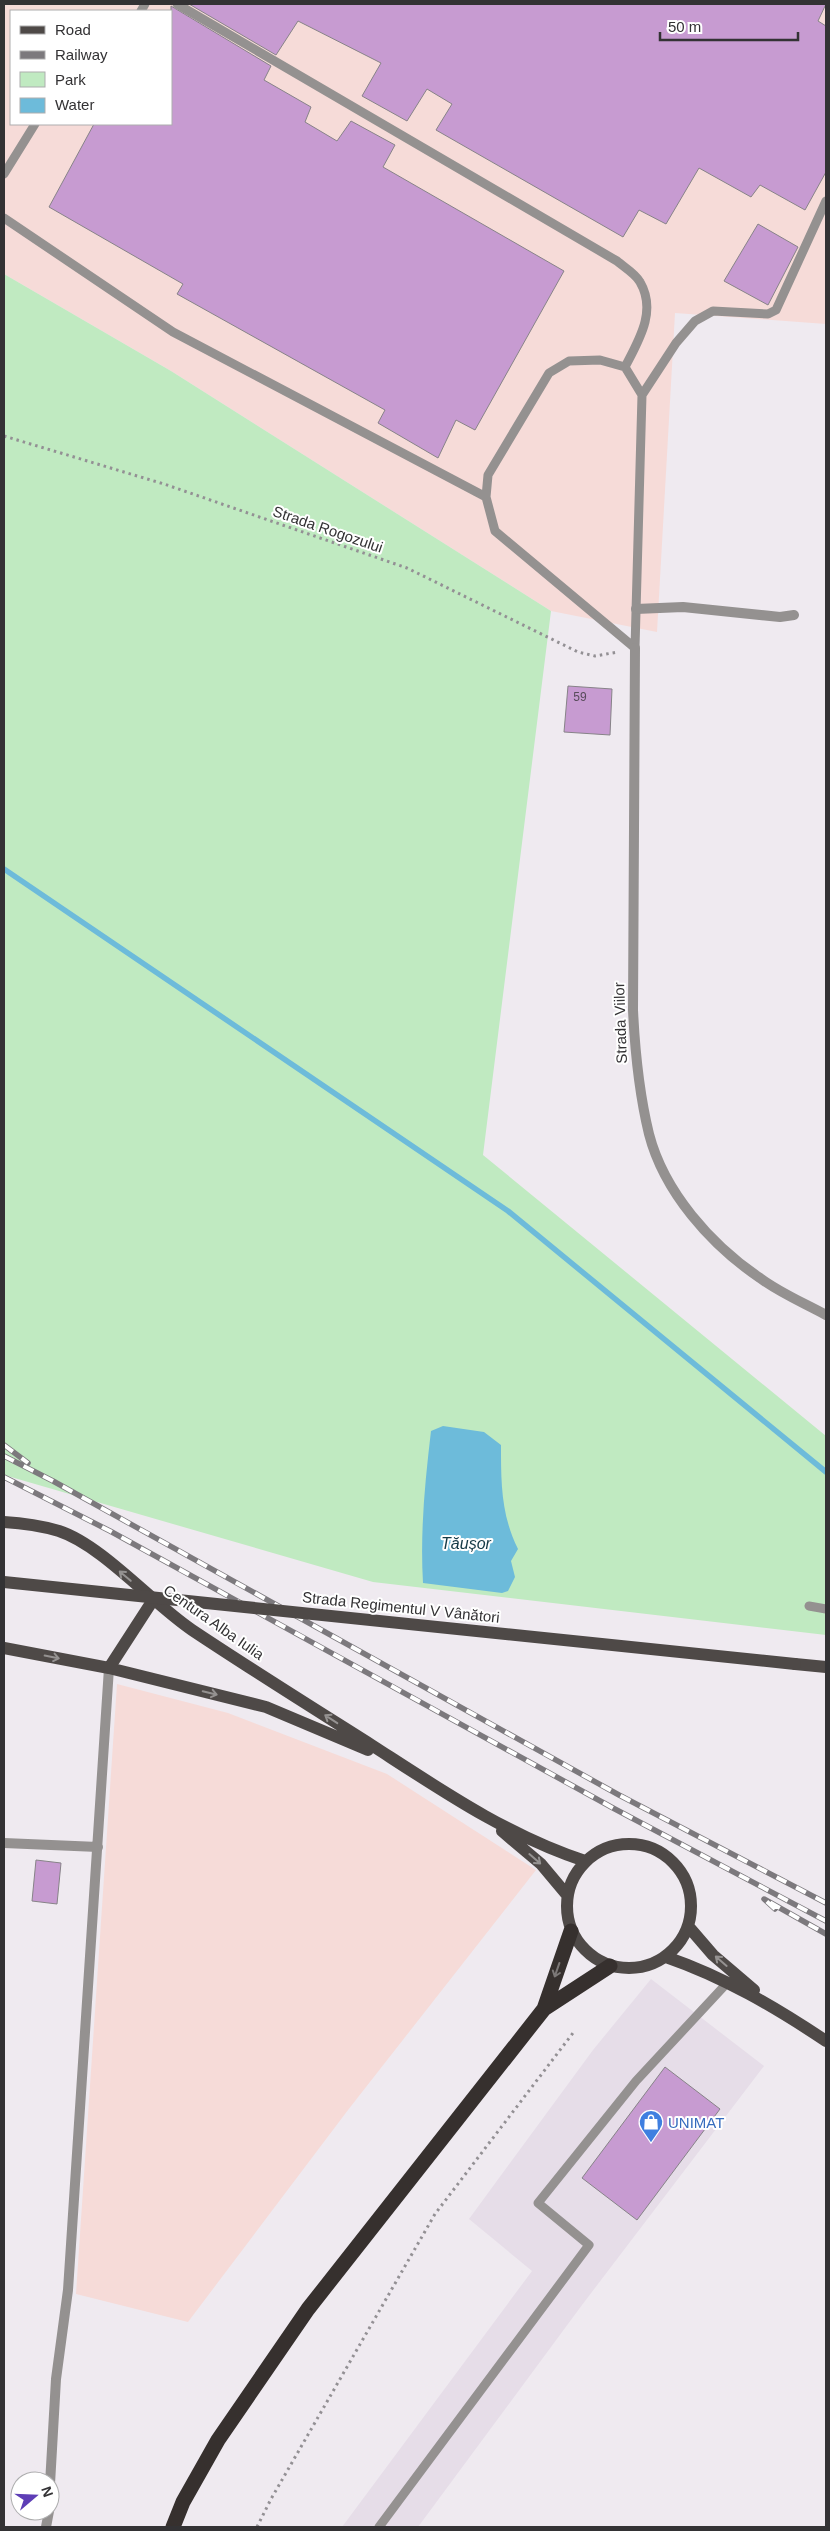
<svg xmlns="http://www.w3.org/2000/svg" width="830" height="2531" font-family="Arial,sans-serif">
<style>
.built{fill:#e6dde8}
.industrial{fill:#f6dbd8;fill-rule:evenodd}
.green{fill:#c0eac1}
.water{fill:#6dbbda}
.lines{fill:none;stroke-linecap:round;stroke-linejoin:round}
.stream{stroke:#6dbbda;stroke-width:5.5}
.building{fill:#c79bd1;stroke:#878388}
.path{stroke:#939094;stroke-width:3;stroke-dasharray:2.5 4;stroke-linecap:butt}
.service{stroke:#949190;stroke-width:9}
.minor{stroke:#949190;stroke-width:10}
.primary{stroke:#4e4947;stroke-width:12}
.motorway{stroke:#36302e;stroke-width:15}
.rail-casing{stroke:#7c797d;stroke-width:5.5}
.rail{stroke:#fff;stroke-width:4;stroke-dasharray:11;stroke-linecap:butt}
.primary-bridge{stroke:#4e4947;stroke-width:12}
.oneway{stroke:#959291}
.oneway2{stroke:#7c7877}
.labels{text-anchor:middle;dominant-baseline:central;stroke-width:4;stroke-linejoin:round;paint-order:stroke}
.number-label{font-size:12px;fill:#584c5b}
.street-label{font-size:15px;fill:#333234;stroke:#fff}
.shop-label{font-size:15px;fill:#366cbe;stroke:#fff;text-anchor:start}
.water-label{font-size:16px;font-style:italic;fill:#153a47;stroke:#fff}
</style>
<rect width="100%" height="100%" fill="#efeaf0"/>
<!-- built -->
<path class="built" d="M651 1979 764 2066 582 2305 418 2527H342L532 2271 469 2219 593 2050Z"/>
<!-- industrial -->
<path class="industrial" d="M4 4H826V324L675 313 657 632 551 611 171 371 4 274ZM11 11H171V124H11Z
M117 1684 228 1713 387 1774 536 1870 348 2110 188 2322 76 2294Z"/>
<!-- green -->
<path class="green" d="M4 274 171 371 551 611 483 1155 826 1436V1635L373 1582 4 1475Z"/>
<!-- water -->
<path class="water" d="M443 1426 484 1432 501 1445C501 1482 501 1515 518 1549L511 1561 515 1577 508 1591 502 1593 423 1583C420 1532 425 1482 431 1431Z"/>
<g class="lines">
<!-- stream -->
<path class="stream" d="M4 869 508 1211 826 1472"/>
</g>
<!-- building -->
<path class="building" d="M189 4H826L818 21 826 26V172L805 210 760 185 751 197 699 168 666 224 639 210 623 237 436 130 452 104 427 89 407 121 362 96 381 63 298 21 276 55Z
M171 6 271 66 264 80 311 107 305 122 337 141 351 121 395 145 383 167 564 271 475 430 456 420 438 458 378 423 385 410 177 294 183 284 49 207 94 124H171Z
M758 224 798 247 768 305 724 281Z
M568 686 612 689 610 735 564 732Z
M36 1860 61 1863 57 1904 32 1901Z
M665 2067 720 2109 637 2220 582 2178Z"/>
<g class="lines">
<!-- path -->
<path class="path" d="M4 436 164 484 407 568 578 652 595 656 618 652
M257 2527 271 2499 435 2214 573 2033"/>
<!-- service -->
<path class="service" d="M177 4 617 261C624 267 636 274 640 282 657 311 639 340 625 367
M141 11 145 4
M4 174 35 124
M4 218 173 332 486 497
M635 648 642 395 676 343 695 321 713 311 768 314 776 310 826 201
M635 648 495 531 486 497 488 475 549 373 569 361 600 360 625 367 642 395
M809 1606 826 1609
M379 2527 589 2245 538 2203 636 2081 728 1982"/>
<!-- minor -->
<path class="minor" d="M636 609 683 607 780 617 794 615
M635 648 633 1010C635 1052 639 1093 649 1134 664 1192 711 1245 760 1278 780 1293 804 1303 826 1315
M4 1843 98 1847
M50 2484 56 2379 68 2290 109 1668
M46 2527 49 2511"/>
<!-- primary -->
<path class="primary" d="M4 1522C22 1523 42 1526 59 1531 102 1545 153 1604 192 1630 252 1670 313 1708 373 1746 441 1790 508 1836 585 1861
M4 1648 109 1668 266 1707 368 1750
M795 1664 826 1667
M109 1668 153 1600
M502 1831 541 1864 567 1895
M567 1906a62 62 0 1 1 124 0a62 62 0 1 1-124 0Z
M688 1926 713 1955 754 1990
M666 1957C724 1977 775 2007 826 2041"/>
<!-- motorway -->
<path class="motorway" d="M544 2009 610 1966
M173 2527 183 2502 218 2440 308 2309 544 2009 571 1931"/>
<!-- rail casing -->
<g class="rail-casing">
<path id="rail" d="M4 1445 28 1463
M4 1456 53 1481 619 1795 826 1903
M4 1477 110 1531 613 1808 826 1921
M775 1909 764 1899 826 1934"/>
</g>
<!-- rail -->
<use href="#rail" class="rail"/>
<!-- primary-bridge -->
<path class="primary-bridge" d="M4 1582 795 1664"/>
</g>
<!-- one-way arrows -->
<defs><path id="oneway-shaft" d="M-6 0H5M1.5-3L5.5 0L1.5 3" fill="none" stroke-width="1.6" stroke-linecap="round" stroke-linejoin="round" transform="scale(1.25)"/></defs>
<g class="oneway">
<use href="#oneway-shaft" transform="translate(125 1576) rotate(-140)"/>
<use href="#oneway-shaft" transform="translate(52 1657) rotate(11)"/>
<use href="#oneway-shaft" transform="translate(210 1693) rotate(14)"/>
<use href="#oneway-shaft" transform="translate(331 1719) rotate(-147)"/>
<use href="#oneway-shaft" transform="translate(535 1859) rotate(41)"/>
<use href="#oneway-shaft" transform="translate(721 1961) rotate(-139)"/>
</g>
<use class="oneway2" href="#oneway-shaft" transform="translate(557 1970) rotate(109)"/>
<!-- icons -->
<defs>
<g id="shop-pin" transform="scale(1.25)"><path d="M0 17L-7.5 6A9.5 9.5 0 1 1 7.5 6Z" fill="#3f7fe0" stroke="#fff"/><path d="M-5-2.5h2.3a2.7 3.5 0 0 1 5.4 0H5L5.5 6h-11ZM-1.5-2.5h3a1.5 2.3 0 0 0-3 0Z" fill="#fff"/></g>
</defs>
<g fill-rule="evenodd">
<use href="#shop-pin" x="651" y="2122"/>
</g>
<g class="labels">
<!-- number labels -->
<g class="number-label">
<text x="580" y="697">59</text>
</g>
<!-- street labels -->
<g class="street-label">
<text transform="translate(328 529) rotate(19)">Strada Rogozului</text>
<text transform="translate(620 1023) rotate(-92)">Strada Viilor</text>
<text transform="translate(401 1607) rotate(6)">Strada Regimentul V Vânători</text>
<text transform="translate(214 1622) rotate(35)">Centura Alba Iulia</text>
</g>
<!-- shop labels -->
<g class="shop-label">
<text x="668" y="2122">UNIMAT</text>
</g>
<!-- water labels -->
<g class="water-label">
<text x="466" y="1543">Tăușor</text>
</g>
</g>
<!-- border -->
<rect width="830" height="2531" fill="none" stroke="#333234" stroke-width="10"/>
<!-- legend -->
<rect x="10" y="10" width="162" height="115" fill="#ffffff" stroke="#adadae"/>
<rect x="20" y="26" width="25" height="8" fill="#4e4947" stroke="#adadae"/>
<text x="55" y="35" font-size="15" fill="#333234">Road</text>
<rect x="20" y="51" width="25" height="8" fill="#7c797d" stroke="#adadae"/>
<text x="55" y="60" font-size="15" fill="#333234">Railway</text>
<rect x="20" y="72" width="25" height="15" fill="#c0eac1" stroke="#adadae"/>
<text x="55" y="85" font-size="15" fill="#333234">Park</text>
<rect x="20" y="98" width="25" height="15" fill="#6dbbda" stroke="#adadae"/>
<text x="55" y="110" font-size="15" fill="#333234">Water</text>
<!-- north arrow -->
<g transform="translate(35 2496) rotate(71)"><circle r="24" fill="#ffffff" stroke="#adadae"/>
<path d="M0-4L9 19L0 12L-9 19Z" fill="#5e3eb6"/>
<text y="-8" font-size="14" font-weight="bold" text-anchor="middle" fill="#333234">N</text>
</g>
<!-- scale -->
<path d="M660 32v8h138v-8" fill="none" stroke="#333234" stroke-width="2.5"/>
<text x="668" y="32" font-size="15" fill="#333234" stroke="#ffffff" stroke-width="4" paint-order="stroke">50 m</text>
</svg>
